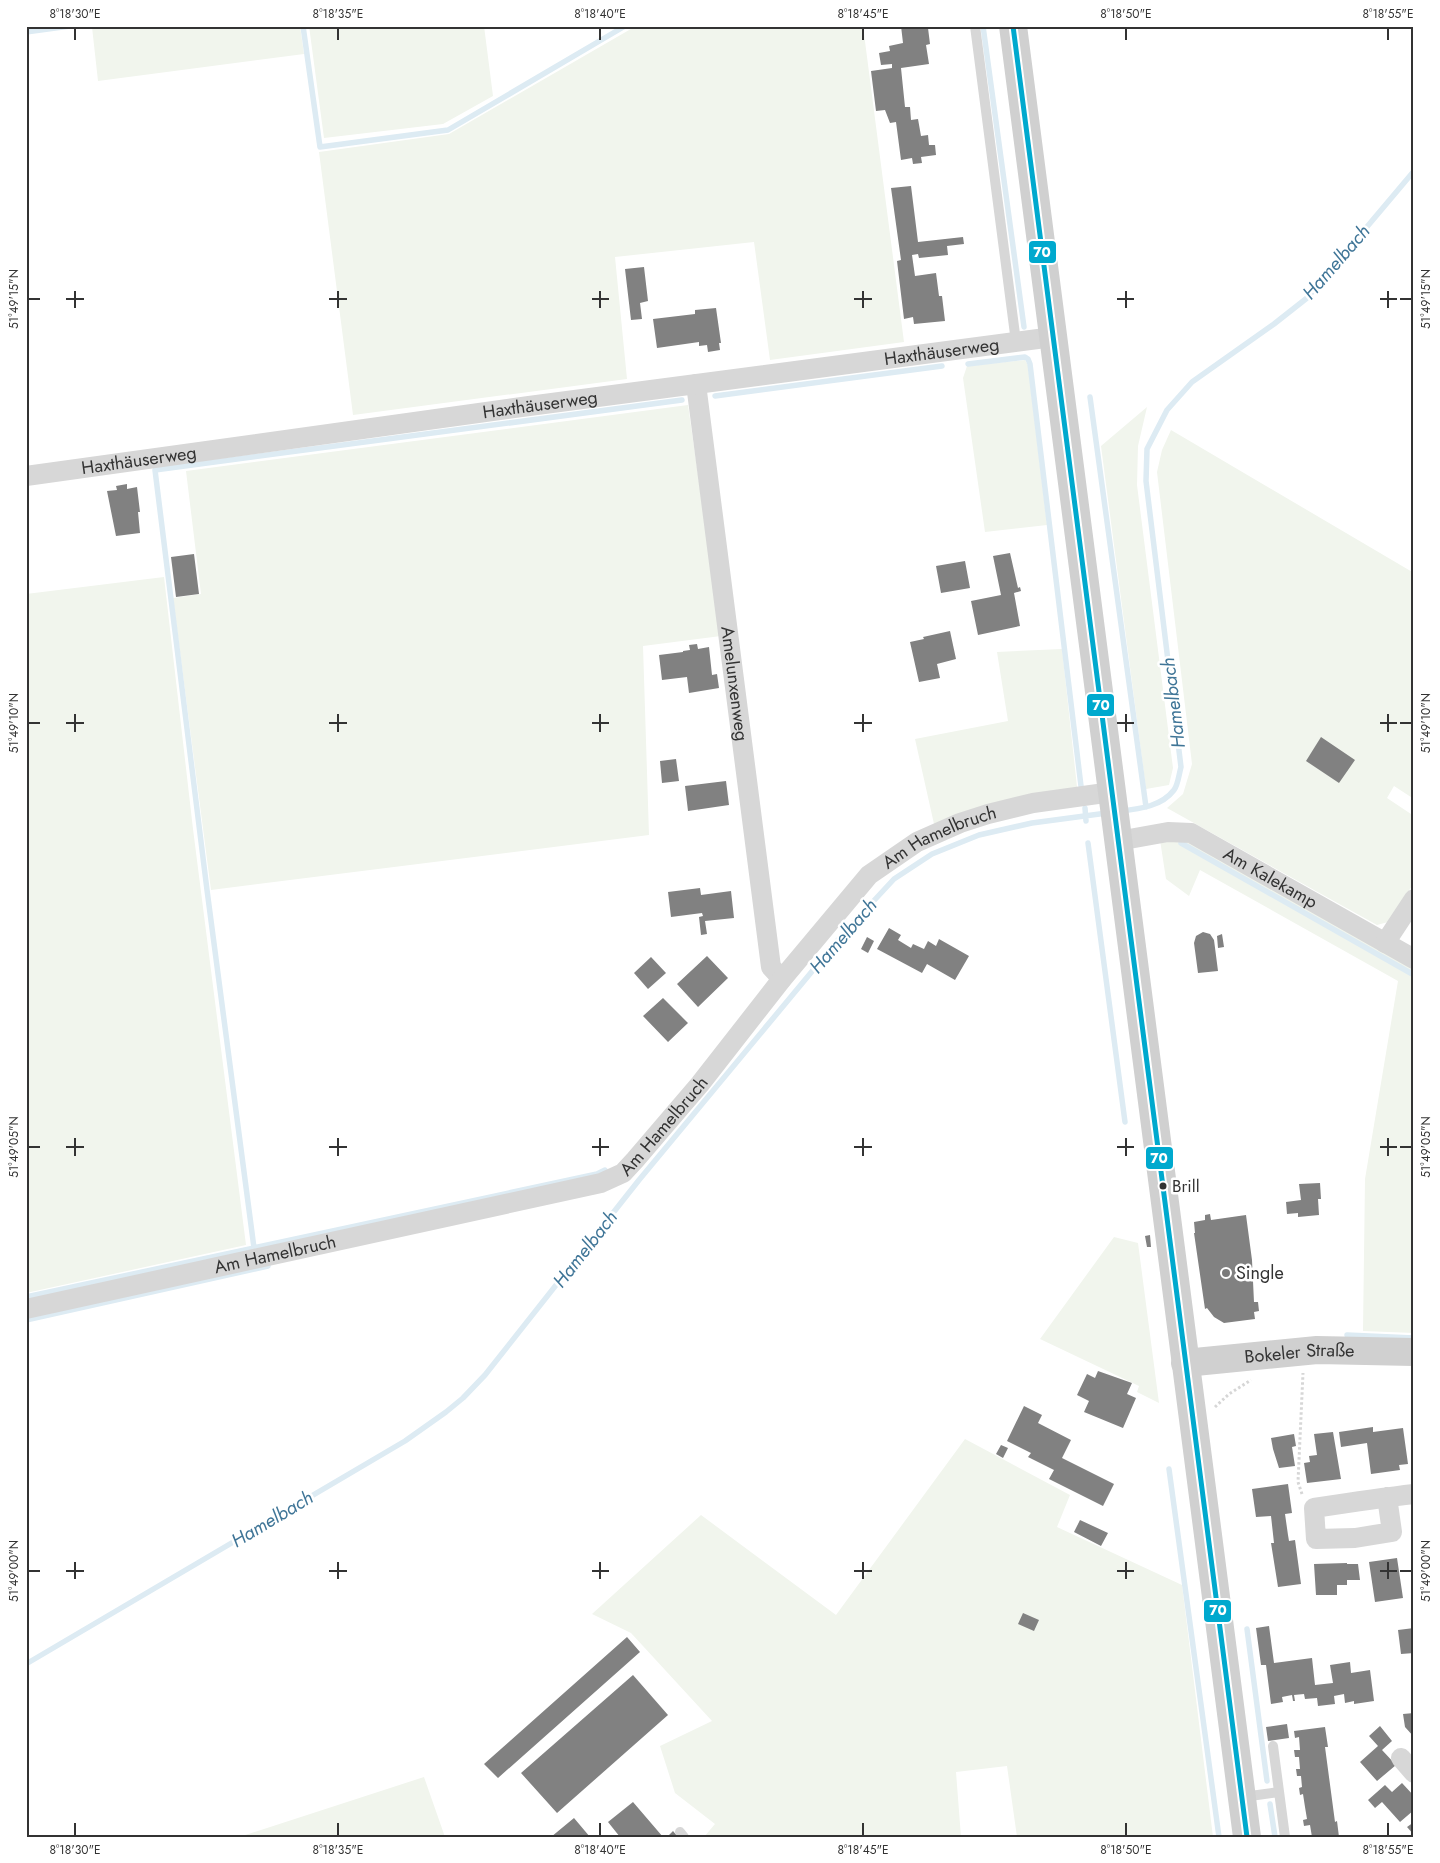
<svg xmlns="http://www.w3.org/2000/svg" width="1440" height="1863" font-family="Jost,sans-serif">
<style>
.green{fill:#f1f5ed}
.lines{fill:none;stroke-linecap:round;stroke-linejoin:round}
.stream{stroke:#ddebf3;stroke-width:5.5}
.building{fill:#818181}
.path{stroke:#d6d6d6;stroke-width:3;stroke-dasharray:2.5 2.5;stroke-linecap:butt}
.lane{stroke:#d7d7d7;stroke-width:10}
.street{stroke:#d7d7d7;stroke-width:20}
.secondary{stroke:#d0d0d0;stroke-width:28}
.bus-1-casing{stroke:#fff;stroke-width:9}
.bus-1{stroke:#00a9ce;stroke-width:5}
.ticks{fill:none;stroke:#333;stroke-width:2}
.bus-dot{fill:#333;stroke:#fff;stroke-width:2}
.poi-dot{fill:#7a7a7a;stroke:#fff;stroke-width:2}
.labels{text-anchor:middle;dominant-baseline:central;stroke-width:5;stroke-linejoin:round;paint-order:stroke}
.bus-label{font-size:17px;fill:#333;stroke:#fff;text-anchor:start}
.street-label{font-size:18px;fill:#333;stroke:#fff}
.poi-label{font-size:18px;fill:#333;stroke:#fff;text-anchor:start}
.water-label{font-size:19px;font-style:italic;fill:#3f7597;stroke:#fff}
.line-badge{stroke:#fff;stroke-width:2}
.badge-label{font-size:14px;text-anchor:middle;font-weight:bold;fill:#fff}
.neatline{fill:none;stroke:#333;stroke-width:2}
.ticks-label{font-size:12px;text-anchor:middle;fill:#333}
</style>
<rect width="100%" height="100%" fill="#fff"/>
<!-- green -->
<path class="green" d="M300 26 304 54 98 81 92 27Z
M309 26H484L493 96 443 124 324 138Z
M636 26H863L904 342 770 360 754 242 615 257 627 379 353 415 319 152 449 134Z
M1025 360 1028 365 1047 525 985 532 963 378 967 366Z
M688 405 721 636 643 646 649 835 211 890 173 598 201 594 186 471Z
M1147 407 1138 446 1137 485 1173 768 1169 785 1146 789 1101 446Z
M1171 430 1414 573V799L1394 786 1387 798 1414 816V883L1388 922 1377 925 1167 808 1183 794 1192 764 1157 472 1162 450Z
M164 577 193 829 246 1245 26 1293V594Z
M1062 649 1077 787 934 824 915 739 1008 721 997 652Z
M1192 839 1414 968V1333L1363 1331 1365 1179 1398 981 1200 870 1189 896 1166 879 1160 840Z
M1114 1237 1138 1243 1159 1403 1137 1392 1139 1386 1040 1339Z
M965 1439 1070 1495 1057 1527 1182 1585 1213 1837H1017L1007 1766 956 1772 961 1837H704L715 1824 675 1793 660 1746 712 1721 631 1633 592 1614 701 1515 836 1615Z
M424 1777 445 1837H239Z"/>
<g class="lines">
<!-- stream -->
<path class="stream" d="M303 26 320 147 448 130 625 26
M983 26 1024 327
M26 32 70 26
M968 364 1025 357 1028 359 1030 364 1081 786
M715 396 942 366
M1090 397 1146 807
M1085 808 1086 821
M1121 811C1140 809 1162 806 1174 790 1178 785 1179 774 1181 767L1146 481 1147 449 1167 410 1192 382 1274 324 1307 298 1414 171
M1088 843 1125 1122
M1181 843 1414 975
M254 1248 207 890 155 470 682 400
M26 1297 597 1174 605 1170
M26 1320 268 1266
M1347 1335 1414 1338
M1169 1469 1219 1837
M1247 1629 1267 1781
M26 1664 405 1441 446 1412 463 1398 485 1375 639 1180 843 934 894 879 932 854 979 835 1032 823 1107 813
M1270 1804 1275 1837"/>
</g>
<!-- building -->
<path class="building" d="M901 26 928 28 930 44 926 45 929 64 901 68 905 107H910L911 120 918 119 921 136 928 135 929 145H935L936 155 921 157 922 163 913 164 912 158 901 160 896 122 890 123 885 110 876 111 871 71 892 68V64L881 65 879 53 890 51 889 46 903 43Z
M911 186 918 242 963 237 964 244 947 246 948 255 919 258 918 254 912 255 915 276 936 273 939 296H942L945 321 914 324 913 317 904 319 897 261 901 260 891 188Z
M644 267 648 301 640 303 642 319 631 320 625 269Z
M716 308 721 343H719L720 350 708 352 707 345 699 346V342L657 348 653 319 695 314V310Z
M127 484V489L137 487 140 512H138L140 533 116 536 107 491 117 490 116 486Z
M1010 553 1018 588 1020 587 1021 591 1014 593 1020 626 978 635 971 601 1001 595 993 556Z
M194 554 199 594 176 597 171 557Z
M965 561 970 588 941 593 936 566Z
M950 631 956 659 937 664 940 678 919 682 910 642 924 639 923 637Z
M697 644 698 649 709 647 712 675 717 674 719 688 689 693 687 677 662 680 659 655 683 652V651L690 650 689 645Z
M1321 737 1355 760 1339 783 1306 761Z
M676 759 679 781 662 783 660 761Z
M726 781 729 805 688 811 685 786Z
M700 888 701 895 731 891 734 918 705 921 707 934 701 935 699 917 703 916 702 913 671 917 668 892Z
M889 928 901 935 898 940 911 948 913 944 924 949 928 941 936 946 939 939 969 956 955 980 927 964 922 973 877 949Z
M1203 932 1210 934 1214 940 1218 971 1198 973 1194 943 1196 936Z
M1222 934 1224 947 1218 948 1217 936Z
M867 937 874 941 868 953 861 949Z
M707 956 728 978 698 1007 677 984Z
M651 957 666 973 648 989 634 973Z
M663 998 688 1023 668 1042 643 1016Z
M1320 1183 1321 1199H1318L1319 1215 1298 1217V1213L1287 1214 1286 1202 1301 1200 1299 1184Z
M1210 1214 1211 1220 1246 1215 1252 1260 1254 1302H1258L1259 1311 1254 1312 1255 1319 1224 1323 1214 1317 1207 1308 1205 1309 1194 1233H1195L1194 1222 1205 1220V1215Z
M1150 1235 1151 1247H1147L1145 1236Z
M1098 1371 1132 1383 1127 1394 1136 1398 1123 1428 1084 1412 1089 1401 1077 1395 1087 1374 1095 1378Z
M1024 1406 1042 1415 1038 1423 1071 1440 1062 1458 1114 1484 1103 1506 1049 1479 1054 1470 1028 1457 1031 1453 1007 1441Z
M1373 1427V1432L1403 1428 1408 1464 1399 1465 1400 1470 1371 1474 1367 1443 1341 1447 1339 1432Z
M1333 1432 1341 1479 1307 1483 1304 1463 1310 1462 1309 1456 1317 1455 1314 1434Z
M1294 1434 1296 1446 1292 1447 1295 1466 1279 1468 1273 1449 1271 1438Z
M1001 1445 1008 1448 1003 1458 996 1454Z
M1288 1484 1292 1513 1285 1514 1288 1535 1289 1541 1295 1540 1301 1584 1278 1587 1271 1543H1274L1271 1516 1256 1517 1252 1489Z
M1080 1520 1108 1533 1101 1546 1074 1532Z
M1397 1558 1403 1598 1375 1602 1369 1562Z
M1347 1563V1564H1358L1360 1580H1347V1585H1337V1595H1316L1314 1564Z
M1023 1613 1039 1620 1034 1631 1018 1624Z
M1269 1626 1274 1663 1312 1658 1315 1685 1333 1683 1330 1665 1350 1662 1351 1673 1370 1670 1374 1701 1354 1704V1701L1345 1703 1344 1694 1334 1696 1335 1704 1318 1706 1317 1698 1305 1699 1304 1694 1294 1695 1295 1701H1293L1292 1695 1282 1697 1283 1702 1271 1704 1266 1665H1261L1256 1628Z
M1414 1628V1653L1401 1654 1398 1630Z
M627 1637 640 1652 498 1778 484 1764Z
M633 1675 668 1715 557 1813 521 1773Z
M1414 1713V1737L1405 1727 1403 1714Z
M1287 1724 1289 1738 1268 1741 1266 1727Z
M1380 1726 1392 1741 1382 1750 1396 1765 1377 1781 1360 1762 1378 1746 1369 1736Z
M1325 1727 1328 1747H1325L1335 1822 1337 1821 1339 1837H1312L1310 1825 1304 1826 1303 1820 1307 1819 1305 1807 1303 1794 1300 1795 1299 1788 1302 1787 1301 1776H1297L1296 1769H1300L1299 1757H1295L1294 1750H1300L1299 1737 1295 1738 1294 1731Z
M1402 1783 1414 1796V1810L1400 1822 1382 1802 1375 1808 1368 1800 1385 1785 1392 1792Z
M633 1802 663 1837H620L608 1822Z
M574 1818 590 1837H551Z
M1414 1822V1835L1407 1827Z
M673 1831 678 1837H667Z"/>
<g class="lines">
<!-- path -->
<path class="path" d="M1215 1407 1229 1394 1251 1380
M1302 1494 1298 1482 1303 1373"/>
<!-- lane -->
<path class="lane" d="M975 26 1016 342
M1273 1746 1285 1837
M1243 1797 1279 1792
M680 1832 684 1837"/>
<!-- street -->
<g class="street">
<path id="s1" d="M696 384 771 967 782 979"/>
<path id="s2" d="M26 476 529 406 1053 337"/>
<path id="s3" d="M1118 841 1168 832 1191 833 1414 959"/>
<path d="M1385 943 1414 899"/>
<path id="s4" d="M26 1309 601 1183 623 1173 635 1160 700 1084 782 979 869 875 917 842 960 823 988 814 1033 803 1112 792"/>
<path d="M1387 1497 1392 1532 1355 1538 1316 1539 1314 1508C1347 1503 1380 1498 1414 1494"/>
<path d="M1401 1758 1414 1773"/>
</g>
<!-- secondary -->
<g class="secondary">
<path d="M1013 26 1247 1837"/>
<path id="s5" d="M1185 1363 1317 1350 1414 1352"/>
</g>
<!-- bus-1 casing -->
<g class="bus-1-casing">
<path id="bus-1" d="M1013 26 1247 1837"/>
</g>
<!-- bus-1 -->
<use href="#bus-1" class="bus-1"/>
</g>
<!-- ticks -->
<path class="ticks" d="M75 28V40M338 28V40M600 28V40M863 28V40M1126 28V40M1388 28V40M75 291V308M338 291V308M600 291V308M863 291V308M1126 291V308M1388 291V308M28 299H40M66 299H84M329 299H347M592 299H609M854 299H872M1117 299H1134M1380 299H1397M1400 299H1412M75 714V732M338 714V732M600 714V732M863 714V732M1126 714V732M1388 714V732M28 723H40M66 723H84M329 723H347M592 723H609M854 723H872M1117 723H1134M1380 723H1397M1400 723H1412M75 1138V1156M338 1138V1156M600 1138V1156M863 1138V1156M1126 1138V1156M1388 1138V1156M28 1147H40M66 1147H84M329 1147H347M592 1147H609M854 1147H872M1117 1147H1134M1380 1147H1397M1400 1147H1412M75 1562V1579M338 1562V1579M600 1562V1579M863 1562V1579M1126 1562V1579M1388 1562V1579M28 1571H40M66 1571H84M329 1571H347M592 1571H609M854 1571H872M1117 1571H1134M1380 1571H1397M1400 1571H1412M75 1823V1836M338 1823V1836M600 1823V1836M863 1823V1836M1126 1823V1836M1388 1823V1836"/>
<!-- markers -->
<circle class="bus-dot" cx="1163" cy="1186" r="4.5"/>
<circle class="poi-dot" cx="1226" cy="1273" r="5"/>
<g class="labels">
<!-- bus labels -->
<g class="bus-label">
<text x="1172" y="1186">Brill</text>
</g>
<!-- street labels -->
<g class="street-label">
<text stroke="none"><textPath href="#s2" startOffset="924">Haxthäuserweg</textPath></text>
<text stroke="none"><textPath href="#s2" startOffset="519">Haxthäuserweg</textPath></text>
<text stroke="none"><textPath href="#s2" startOffset="114">Haxthäuserweg</textPath></text>
<text stroke="none"><textPath href="#s1" startOffset="302">Amelunxenweg</textPath></text>
<text stroke="none"><textPath href="#s4" startOffset="1080">Am Hamelbruch</textPath></text>
<text stroke="none"><textPath href="#s3" startOffset="165">Am Kalekamp</textPath></text>
<text stroke="none"><textPath href="#s4" startOffset="675">Am Hamelbruch</textPath></text>
<text stroke="none"><textPath href="#s4" startOffset="255">Am Hamelbruch</textPath></text>
<text stroke="none"><textPath href="#s5" startOffset="115">Bokeler Straße</textPath></text>
</g>
<!-- poi labels -->
<g class="poi-label">
<text x="1236" y="1273">Single</text>
</g>
<!-- water labels -->
<g class="water-label">
<text transform="translate(1336 262) rotate(-49)">Hamelbach</text>
<text transform="translate(1173 703) rotate(-97)">Hamelbach</text>
<text transform="translate(843 936) rotate(-49)">Hamelbach</text>
<text transform="translate(585 1249) rotate(-52)">Hamelbach</text>
<text transform="translate(272 1519) rotate(-31)">Hamelbach</text>
</g>
</g>
<g class="line-badge">
<rect x="1028" y="240" width="29" height="24" rx="5" fill="#00a9ce"/>
<rect x="1086" y="693" width="29" height="24" rx="5" fill="#00a9ce"/>
<rect x="1145" y="1146" width="29" height="24" rx="5" fill="#00a9ce"/>
<rect x="1203" y="1599" width="29" height="24" rx="5" fill="#00a9ce"/>
</g>
<g class="badge-label">
<text x="1042" y="257">70</text>
<text x="1101" y="710">70</text>
<text x="1159" y="1163">70</text>
<text x="1218" y="1615">70</text>
</g>
<!-- border -->
<rect width="1440" height="1863" fill="none" stroke="#ffffff" stroke-width="55"/>
<rect x="28" y="28" width="1384" height="1808" class="neatline"/>
<g class="ticks-label">
<text x="75" y="18">8°18'30"E</text>
<text x="338" y="18">8°18'35"E</text>
<text x="600" y="18">8°18'40"E</text>
<text x="863" y="18">8°18'45"E</text>
<text x="1126" y="18">8°18'50"E</text>
<text x="1388" y="18">8°18'55"E</text>
<text transform="translate(14 299) rotate(-90)" y="4">51°49'15"N</text>
<text transform="translate(1426 299) rotate(-90)" y="4">51°49'15"N</text>
<text transform="translate(14 723) rotate(-90)" y="4">51°49'10"N</text>
<text transform="translate(1426 723) rotate(-90)" y="4">51°49'10"N</text>
<text transform="translate(14 1147) rotate(-90)" y="4">51°49'05"N</text>
<text transform="translate(1426 1147) rotate(-90)" y="4">51°49'05"N</text>
<text transform="translate(14 1571) rotate(-90)" y="4">51°49'00"N</text>
<text transform="translate(1426 1571) rotate(-90)" y="4">51°49'00"N</text>
<text x="75" y="1854">8°18'30"E</text>
<text x="338" y="1854">8°18'35"E</text>
<text x="600" y="1854">8°18'40"E</text>
<text x="863" y="1854">8°18'45"E</text>
<text x="1126" y="1854">8°18'50"E</text>
<text x="1388" y="1854">8°18'55"E</text>
</g>
</svg>
